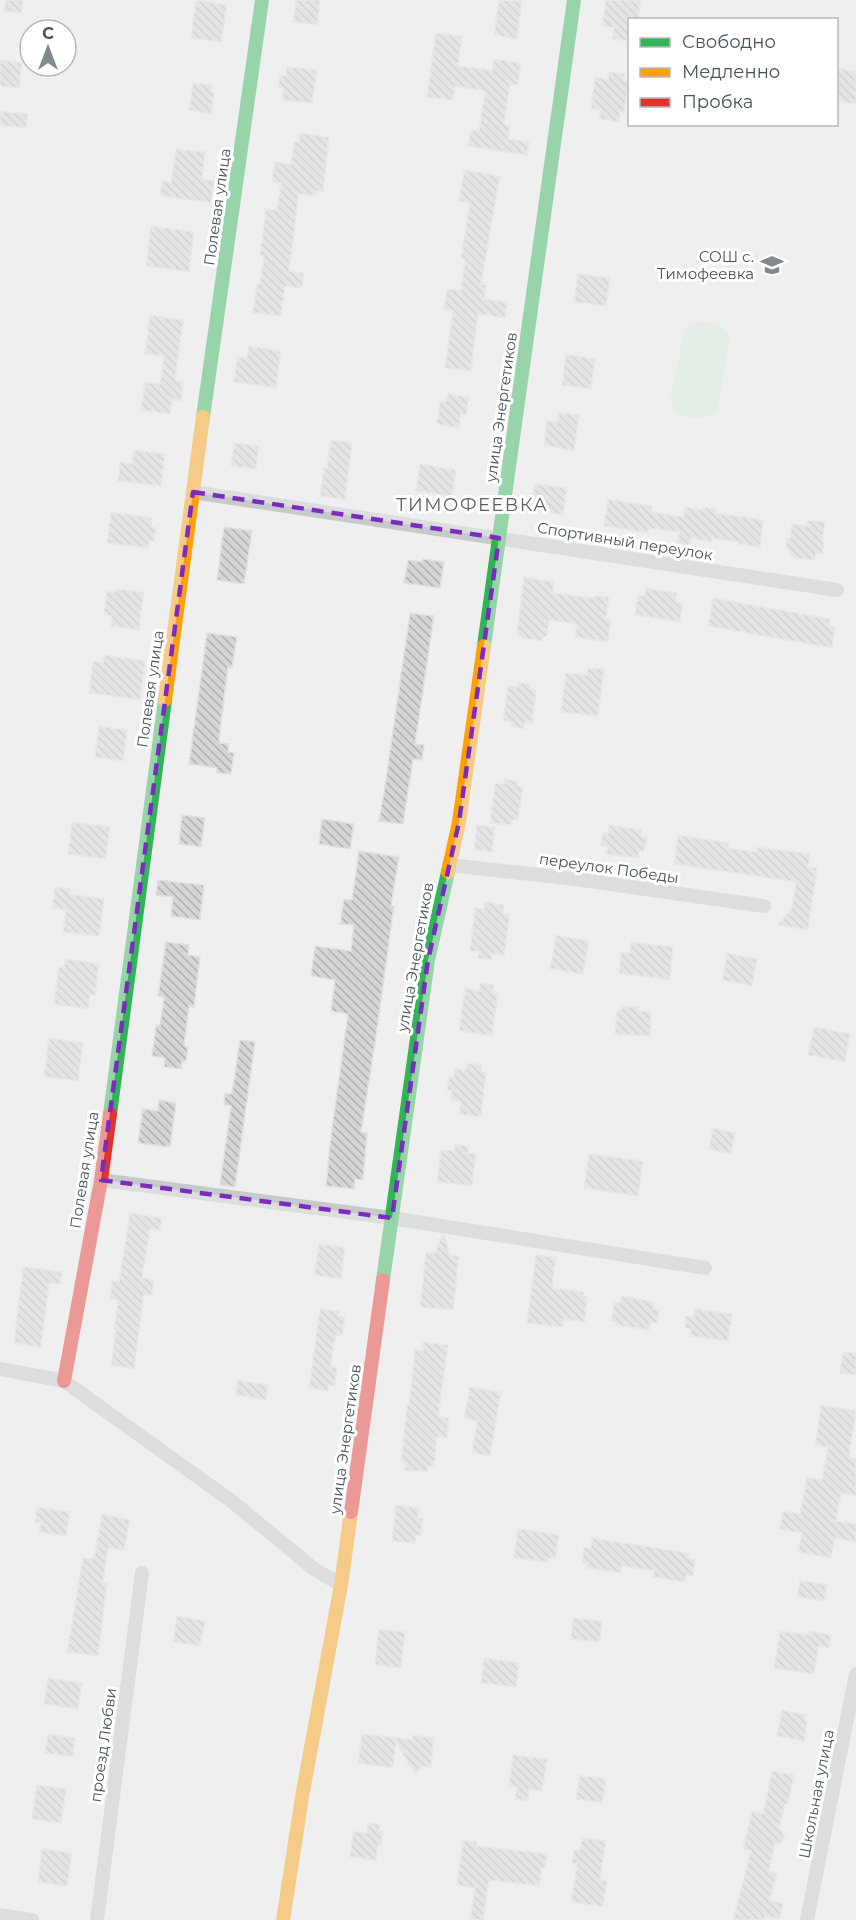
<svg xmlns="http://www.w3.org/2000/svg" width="856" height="1920" font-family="Montserrat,sans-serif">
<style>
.garden{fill:#d5eddb}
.building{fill:url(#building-back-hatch);stroke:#e0e1e2;stroke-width:1.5}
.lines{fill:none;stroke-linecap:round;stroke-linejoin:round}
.street{stroke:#c6cacb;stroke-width:14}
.fast{stroke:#30b455;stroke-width:14}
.slow{stroke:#ff9f0a;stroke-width:14}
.jam{stroke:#e5322d;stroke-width:14}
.marked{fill:none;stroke:#7b2cbf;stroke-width:4.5;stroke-dasharray:12 8;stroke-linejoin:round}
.labels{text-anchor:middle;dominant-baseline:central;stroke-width:6;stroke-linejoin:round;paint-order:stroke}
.street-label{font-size:15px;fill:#47535a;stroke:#fff}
.poi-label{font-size:15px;fill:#47535a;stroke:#fff;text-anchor:end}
.quarter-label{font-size:18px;letter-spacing:1.5px;fill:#5b5f62;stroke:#fff}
</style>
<defs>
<pattern id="building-back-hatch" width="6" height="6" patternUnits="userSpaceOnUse" patternTransform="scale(1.5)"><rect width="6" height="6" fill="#d5d7d7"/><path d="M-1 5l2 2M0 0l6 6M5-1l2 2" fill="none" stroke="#afb1b1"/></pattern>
</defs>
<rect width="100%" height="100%" fill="#efefef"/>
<!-- garden -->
<path class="garden" d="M696 322C711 323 725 323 730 339L718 410C709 422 685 419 673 411L671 396 684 334 688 325Z"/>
<!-- building -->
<path class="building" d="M6 0H23L21 13 4 11Z
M196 0 227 5 221 42 191 38Z
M296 0H320L317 25 293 22Z
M499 0 522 1 517 39 494 35Z
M606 0H641L638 20H630V41L612 39 614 28 602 26Z
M436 33 462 36 458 66 492 70 494 59 521 63 518 85 510 84 504 124 510 125 508 139 529 142 527 155 468 146 471 130 479 131 485 91 455 86 453 100 427 97Z
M0 60 22 63 19 88 0 86Z
M287 67 317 70 312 103 282 100 284 88 278 87 280 75 286 76Z
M837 68 856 72V104L837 101Z
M609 72 625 74 624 81 628 82 624 113 620 112 619 122 599 119 601 110 591 108 595 77 608 79Z
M193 83 212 85 211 92 214 93 211 114 189 110Z
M0 111 28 114 26 128 0 125Z
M300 133 329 137 323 192 316 191V196L299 194 289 271 304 273 302 288 285 286 281 316 253 313 257 284H260L264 256 260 255 266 209 277 210 281 183 272 182 275 162 291 164 294 142H299Z
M176 149 205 152 202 179 214 181 211 203 160 196 162 181 171 183Z
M464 170 500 176 481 284 486 285 484 299 507 302 505 318 478 314 471 371 445 368 453 311 444 309 447 289 461 290 465 259 461 258 470 203 459 201Z
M151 226 194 232 189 272 146 266Z
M578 274 610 278 606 306 574 302Z
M150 315 183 320 175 380 183 381 181 401 172 399 170 414 141 410 145 382 160 384 164 356 145 354Z
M249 346 281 351 276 388 234 382 237 357 247 358Z
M566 354 595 359 591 389 562 385Z
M447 394 469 397 466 415 461 414 459 428 437 424 440 401 446 402Z
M559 412 579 415 574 451 544 445 547 421 558 422Z
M331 440 352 443 345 500 320 496 324 468H327Z
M234 443 259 446 256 469 231 466Z
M134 450 165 454 161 486 118 481 120 462 132 464Z
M420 464 456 470 452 496 416 491Z
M535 484 567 488 563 515 531 510Z
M608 499 652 506 651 512 684 517 685 507 703 510V507L716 509V513L763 520 760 548 739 544V542L712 538 711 542 691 538 690 545 678 543 679 532 648 528V533L604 526Z
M111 512 152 518 151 527H156L154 541H149L148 548 107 543Z
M808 520 825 522 822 542H824L822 554 816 553 815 560 794 558 788 549 786 548 787 538H790L792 524 807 526Z
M224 527 252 531 244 584 217 580Z
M423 559 444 562 440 588 404 583 408 560 422 562Z
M524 577 554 582 553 593 594 598 595 596 609 597 606 619 611 620 608 642 575 637 577 624 549 620 547 635 541 641 522 638 517 633Z
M646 588 677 593 676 602 683 603 680 622 635 615 638 595 644 596Z
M116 589 144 592 139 630 111 626 112 616 104 614 107 591 115 592Z
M713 598 830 619 829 626 835 627 832 648 708 626Z
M410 613 434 616 415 744 424 745 422 760 413 759 403 824 379 821 385 786Z
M207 633 237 637 232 668 228 667 219 740 220 743 229 744 228 752 234 753 231 774 217 773V768L189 764Z
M104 655 145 661 140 700 89 693 93 661 103 663Z
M588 668 604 669 598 716 561 712 566 673 587 675Z
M518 683 530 684 529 689 536 690 532 724 524 723V729L511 727 512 722 503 721 508 686 517 687Z
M99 726 127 730 123 761 95 757Z
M505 779 518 781 517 786 523 787 518 820H512L511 825 490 823 495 783 504 784Z
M182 815 205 818 201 847 179 844Z
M322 819 354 824 350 849 319 844Z
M72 822 110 827 106 859 68 854Z
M477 825 495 827 492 852 474 850Z
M609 825 642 830 641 836 647 837 644 851H639L638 858 606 854 608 846 601 845 603 832 608 833Z
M678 835 729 843 728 848 756 852 757 847 810 854 808 867 817 868 808 930 778 925 792 908 796 882 674 864Z
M359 851 399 857 391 906H394L375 1043 361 1132 367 1133 363 1180 355 1179 354 1189 326 1186 331 1136 348 1014 331 1011 335 980 311 976 315 946 351 951 354 925 340 924 344 899 352 900Z
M158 880 204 885 200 920 171 916 173 897 156 895Z
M55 887 70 889 69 894 104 899 99 936 63 932 66 910 52 908Z
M485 902 504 905 503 913 510 914 504 956 492 954V960L478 958 479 952 470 951 475 908 484 909Z
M556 935 589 941 583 974 550 969Z
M166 942 189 945 188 955 200 957 194 1007 189 1006 184 1046 188 1047 186 1061H182L181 1069 164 1067 165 1058 152 1056 156 1025 160 1026 164 997 158 996Z
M631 942 673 947 670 980 619 973 621 952 629 953Z
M727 953 757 959 752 986 723 980Z
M65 959 99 964 95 995H90L88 1009 54 1004 59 967H64Z
M480 983 494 985 493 993 498 994 492 1036 459 1031 465 988 479 991Z
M622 1006 639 1007 638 1011 651 1012 650 1036 615 1034 617 1010H621Z
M814 1027 850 1034 845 1062 808 1055Z
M49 1038 83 1043 78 1081 44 1077Z
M240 1040 255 1042 235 1187 220 1185 231 1106 224 1105 225 1093 232 1094Z
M467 1063 482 1065 481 1072 486 1073 481 1117 459 1114 461 1102 451 1100 452 1091 447 1090 449 1077H454L455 1069 466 1070Z
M159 1100 176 1103 170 1147 138 1143 143 1109 158 1111Z
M713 1128 735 1133 731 1154 709 1149Z
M455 1145 469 1146 468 1153 476 1154 472 1186 437 1182 441 1150 454 1151Z
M589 1154 643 1161 638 1196 584 1188Z
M130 1213 162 1218 160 1230 150 1229 142 1278 154 1280 152 1295 144 1294 134 1369 111 1365 116 1330 114 1329 118 1300 110 1299 112 1281 119 1282Z
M442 1235 445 1236 450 1255 459 1256 453 1310 420 1307 426 1252 435 1253Z
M319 1244 345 1247 341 1279 314 1275Z
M536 1255 556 1257 552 1288 584 1292 583 1295 587 1296 585 1322 564 1319 562 1327 527 1323Z
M23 1267 62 1272 60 1284 49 1283 41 1347 14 1343Z
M621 1296 654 1302 653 1309 659 1310 657 1323 651 1322 649 1330 616 1325 617 1322 611 1321 614 1302 620 1303Z
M320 1309 339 1311 338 1316 345 1317 342 1336 336 1335 335 1341H334L331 1367H337L335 1386 329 1385 328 1391 309 1388Z
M695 1309 732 1314 728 1341 690 1336 691 1329 685 1328 686 1316 694 1317Z
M423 1342 448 1345 438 1417 449 1418 447 1438 437 1437 434 1466H428L427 1472 405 1470 406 1463H401L407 1404H409L415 1350 423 1351Z
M843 1352 856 1353V1375L840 1373Z
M238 1380 268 1385 266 1400 236 1395Z
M470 1387 501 1392 490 1456 472 1453 477 1421 464 1419Z
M821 1405 856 1411 849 1457 856 1459V1496L841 1493 836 1521 856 1524V1542L835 1538 831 1558 798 1552 802 1533 780 1529 783 1511 800 1514 807 1477 822 1480 828 1447 815 1445Z
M396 1505 419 1508 418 1518H423L421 1536 416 1535 415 1543 392 1541Z
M37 1507 70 1512 66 1536 39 1532 41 1523H35Z
M102 1514 130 1520 124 1550 108 1548 103 1583H107L98 1656 67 1652 83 1558 94 1559Z
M518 1529 559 1535 555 1559 548 1558V1562L514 1558Z
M592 1538 689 1553 688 1558 695 1559 693 1576 686 1575 685 1582 653 1577 654 1571 622 1566 621 1573 587 1568 588 1563H582L584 1547 591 1548Z
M800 1580 827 1585 824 1601 797 1597Z
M177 1616 205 1621 200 1646 173 1642Z
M573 1618 602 1621 600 1642 571 1639Z
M379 1629 405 1632 401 1668 375 1665Z
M780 1631 808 1635 809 1631 831 1635 829 1648 819 1646 814 1674 774 1668Z
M484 1658 519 1663 516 1687 481 1683Z
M48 1678 82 1683 78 1709 44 1704Z
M782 1710 806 1715 805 1721 807 1722 804 1741 777 1736Z
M48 1734 75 1738 73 1757 45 1753Z
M362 1734 413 1740V1735L434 1738 431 1768 422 1766 415 1774 396 1742 393 1768 358 1763Z
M513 1755 547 1759 542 1791 529 1789 528 1801 515 1799 517 1787 509 1786Z
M772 1771 794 1775 788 1804H785L779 1828 784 1832V1838L781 1843 775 1844 769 1871 777 1873 770 1900 783 1903 779 1919 765 1916 764 1920H733L751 1851 743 1849 752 1811 763 1814Z
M580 1775 606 1779 602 1803 576 1799Z
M37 1785 66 1789 61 1823 32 1819Z
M368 1823 380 1824 379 1831H383L381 1845H378L376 1860 350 1857 353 1831 367 1833Z
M582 1838 606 1841 600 1880 607 1881 603 1907 571 1902 577 1864 572 1863 574 1850 580 1851Z
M463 1841 477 1842 476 1846 547 1854 545 1868H542L539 1886 489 1880 483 1920H470L475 1888 457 1885Z
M42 1849 72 1853 67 1886 38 1882Z"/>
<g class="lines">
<!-- street -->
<path class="street" d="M193 492 837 590
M449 865 576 879 764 906
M101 1180 392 1218 705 1268
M0 1369 64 1381 234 1503 314 1569 341 1585
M0 1915 32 1920
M97 1920 142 1573
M807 1920 856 1674"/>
<!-- fast -->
<path class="fast" d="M203 417 262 0
M484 646 574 0
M110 1114 165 700
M383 1280 428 960 448 872"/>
<!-- slow -->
<path class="slow" d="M165 700 203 417
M448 872 459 822 484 646
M283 1920 303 1791 341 1585 351 1512"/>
<!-- jam -->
<path class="jam" d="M64 1381 101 1180 110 1114
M351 1512 383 1280"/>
</g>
<!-- marked area -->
<path d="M0 0H856V1920H0ZM193 492 499 538 459 822 428 960 392 1218 101 1180Z" fill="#efefef" fill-opacity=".55" fill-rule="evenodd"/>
<path class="marked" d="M193 492 499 538 459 822 428 960 392 1218 101 1180Z"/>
<!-- icons -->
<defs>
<g id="school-bare" transform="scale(1.8)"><path d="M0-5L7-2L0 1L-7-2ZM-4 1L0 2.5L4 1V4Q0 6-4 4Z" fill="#828a8e" stroke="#fff" stroke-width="2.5" paint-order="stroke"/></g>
</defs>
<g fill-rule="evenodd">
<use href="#school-bare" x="772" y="265"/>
</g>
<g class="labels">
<!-- street labels -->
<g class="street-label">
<text transform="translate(217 207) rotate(-82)">Полевая улица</text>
<text transform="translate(501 407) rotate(-82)">улица Энергетиков</text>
<text transform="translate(625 541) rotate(9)">Спортивный переулок</text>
<text transform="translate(150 689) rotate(-82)">Полевая улица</text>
<text transform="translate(609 868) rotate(8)">переулок Победы</text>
<text transform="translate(415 957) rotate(-80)">улица Энергетиков</text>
<text transform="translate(84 1170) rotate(-81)">Полевая улица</text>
<text transform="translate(345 1439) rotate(-82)">улица Энергетиков</text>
<text transform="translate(103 1745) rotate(-82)">проезд Любви</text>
<text transform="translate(816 1794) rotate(-79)">Школьная улица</text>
</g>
<!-- poi labels -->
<g class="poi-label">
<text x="754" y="256">СОШ с.<tspan x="754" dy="17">Тимофеевка</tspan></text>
</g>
<!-- quarter labels -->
<g class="quarter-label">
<text x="472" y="505">ТИМОФЕЕВКА</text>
</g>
</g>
<!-- legend -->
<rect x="628" y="18" width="210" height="108" fill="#ffffff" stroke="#b5babd" stroke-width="1.5"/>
<rect x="640" y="38" width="30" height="9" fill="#30b455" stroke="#b5babd" stroke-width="1.5"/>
<text x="682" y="48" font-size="18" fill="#47535a">Свободно</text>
<rect x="640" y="68" width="30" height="9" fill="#ff9f0a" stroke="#b5babd" stroke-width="1.5"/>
<text x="682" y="78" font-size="18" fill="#47535a">Медленно</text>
<rect x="640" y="98" width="30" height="9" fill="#e5322d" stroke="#b5babd" stroke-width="1.5"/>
<text x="682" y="108" font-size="18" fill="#47535a">Пробка</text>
<!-- north arrow -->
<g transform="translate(48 48)"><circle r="28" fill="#ffffff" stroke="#b5babd" stroke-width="1.5"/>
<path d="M0-4.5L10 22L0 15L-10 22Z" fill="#828a8e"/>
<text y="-9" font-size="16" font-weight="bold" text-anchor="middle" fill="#47535a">С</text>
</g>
</svg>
